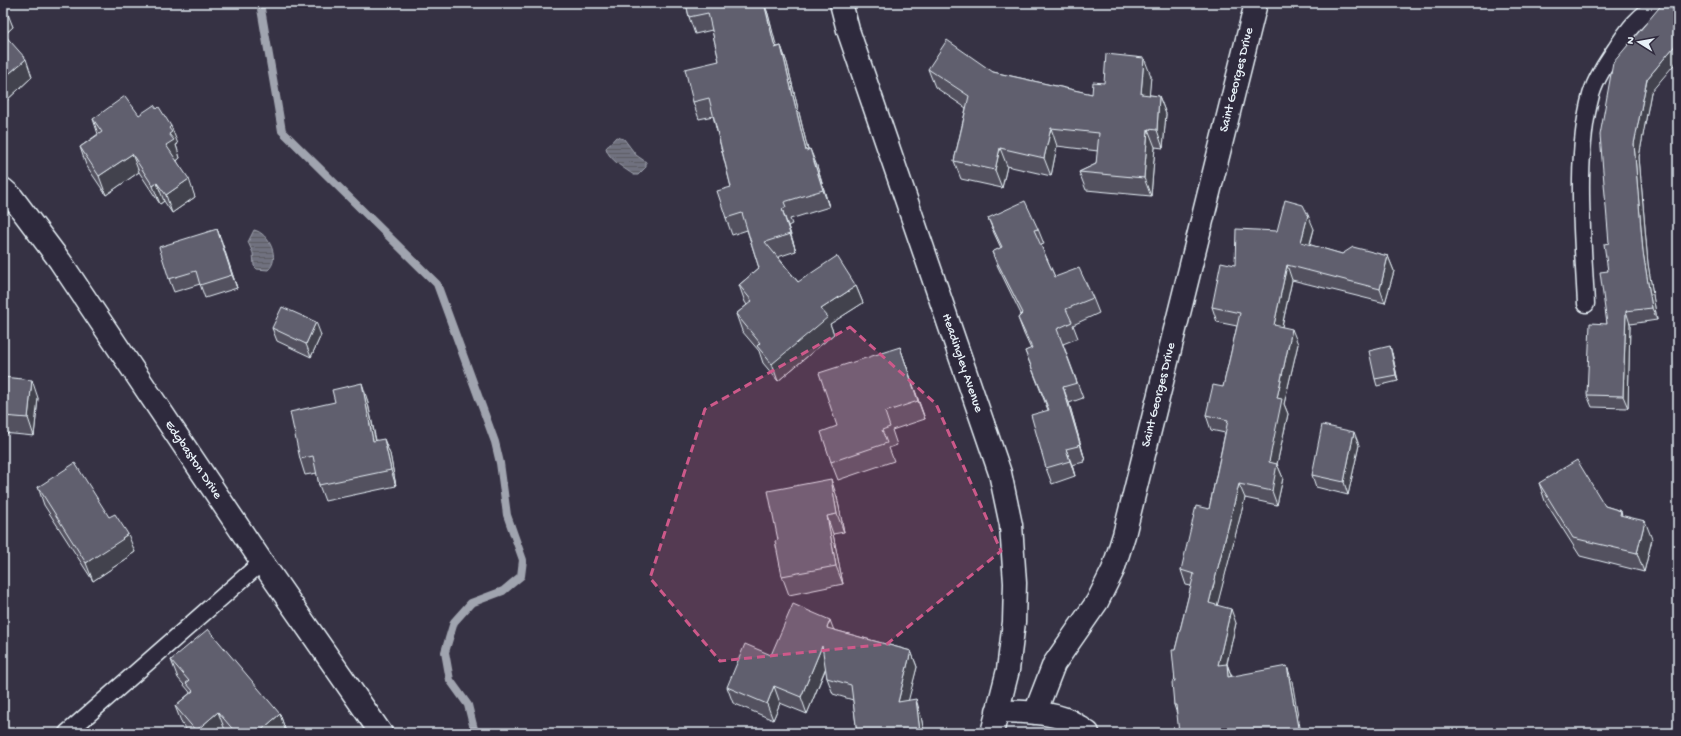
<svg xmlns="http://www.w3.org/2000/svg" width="1681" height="736" font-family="'Gochi Hand',sans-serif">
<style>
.water{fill:url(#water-rules);stroke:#a0a4af}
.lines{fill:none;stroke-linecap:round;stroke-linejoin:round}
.stream{stroke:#a0a4af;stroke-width:8}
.service-casing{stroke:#e8f1f8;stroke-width:19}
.minor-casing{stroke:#e8f1f8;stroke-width:25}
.service{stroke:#2f2a3d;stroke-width:16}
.minor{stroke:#2f2a3d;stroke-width:22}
.wall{fill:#53515f;stroke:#e8f1f8}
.shaded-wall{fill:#43424d;stroke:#e8f1f8}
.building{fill:#605e6e;stroke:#e8f1f8}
.marked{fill:#cd598a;fill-opacity:0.2;stroke:#cd598a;stroke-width:3;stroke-dasharray:8 5;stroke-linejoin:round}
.labels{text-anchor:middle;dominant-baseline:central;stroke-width:4;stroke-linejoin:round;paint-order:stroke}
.street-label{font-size:13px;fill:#e8f1f8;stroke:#2f2a3d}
</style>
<defs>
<pattern id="water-rules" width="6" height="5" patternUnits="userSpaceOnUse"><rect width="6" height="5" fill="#70717f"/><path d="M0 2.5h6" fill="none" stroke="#5b5c64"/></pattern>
</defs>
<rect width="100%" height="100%" fill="#363244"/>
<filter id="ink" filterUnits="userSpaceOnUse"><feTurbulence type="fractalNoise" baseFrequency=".025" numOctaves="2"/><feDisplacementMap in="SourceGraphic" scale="8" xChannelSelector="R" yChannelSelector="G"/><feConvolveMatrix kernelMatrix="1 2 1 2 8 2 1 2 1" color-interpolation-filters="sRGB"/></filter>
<g filter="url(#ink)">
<!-- water -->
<path class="water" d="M616 137 624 139 636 155 646 162V167L638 175H634C625 169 608 159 606 148Z
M254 230C269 233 281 259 268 270L257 269 254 266 253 253 248 242Z"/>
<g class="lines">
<!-- stream -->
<path class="stream" d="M260 3 282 131 437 284 495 442 500 463 507 515 523 560 521 576 503 591 471 603 454 622 445 652 450 680 468 705 475 733"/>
<!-- service casing -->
<g class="service-casing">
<path id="service" d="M1586 304C1583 239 1574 158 1591 95 1596 78 1607 62 1617 47 1626 33 1640 12 1657 7 1664 5 1671 4 1678 3
M67 733 262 562"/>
</g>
<!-- minor casing -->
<g class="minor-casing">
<path id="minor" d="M841 3 848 30 1000 473 1011 525 1015 583 1014 622 1008 670 992 733
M3 189 12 197 60 261 262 562 381 733
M997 711C1021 712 1048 711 1070 721 1076 724 1082 729 1088 733
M1035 713 1054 664 1097 602 1113 570 1124 535 1256 3"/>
</g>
<!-- service -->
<use href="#service" class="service"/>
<!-- minor -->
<use href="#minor" class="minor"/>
</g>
<!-- wall -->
<path class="wall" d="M686 3H764L768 14 776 47 781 46 787 63 808 150 817 166 829 207 790 219 792 224 788 226 796 251 778 257 798 282 856 286 863 303 830 324 834 334 778 381 763 363 759 351 742 331 736 314 747 305 745 302 739 285 759 268 747 230 732 235 726 218 731 187 713 116 699 119 693 102 719 61 712 30 695 34 689 17Z
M3 5 13 27 4 35 32 77 6 101 3 98Z
M928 69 993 72 1092 94 1104 83 1151 76 1149 95 1159 96 1166 114 1163 148 1155 147 1151 196 1086 190 1079 172 1096 164 1098 151 1057 146 1051 176 1007 166 1002 188 961 179 954 161 966 108 935 87Z
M1651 92 1639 157 1648 264 1657 320 1630 324 1628 408 1592 407 1587 395 1607 324 1608 271 1609 243Z
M139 115 178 144 176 145 180 158 177 161 195 197 172 213 164 201 160 204 139 172 106 195 86 165 80 147 98 134 93 119Z
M988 218 1038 229 1044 244 1041 245 1055 277 1093 298 1099 313 1073 325 1078 338 1063 344 1083 398 1069 403 1085 460H1083L1084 462 1072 465 1075 476 1052 484 1046 468 1048 410 1025 351 1031 349 1024 334 1018 318 1021 314 998 267 992 252 1001 248 994 233Z
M217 229 237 288 205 298 200 284 174 292 169 279Z
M1314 229 1310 245 1342 254 1388 256 1394 271 1385 303 1292 280 1282 327 1298 344 1284 404 1288 414 1277 464 1283 478 1277 505 1245 498 1217 605 1236 623 1227 664 1232 677 1292 681 1177 714 1174 705 1175 650 1191 586 1186 585 1181 570 1209 509 1225 433 1211 430 1206 415 1223 387 1237 326 1217 322 1212 307 1235 265 1277 231Z
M272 328 321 335 311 357 277 341Z
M1392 353 1398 381 1377 386 1375 379Z
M906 365 925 419 892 430 897 445 889 448 894 461 838 480 831 462 837 426Z
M3 377 38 398 34 436 3 433Z
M367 399 376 440 390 454 396 486 325 501 319 485 317 473 305 475 300 459Z
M1359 445 1348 495 1316 487 1312 475Z
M1539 483 1605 506 1621 511 1622 516 1652 539 1644 572 1580 556 1545 501Z
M38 487 109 517 135 552 129 556V557L93 581 44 505Z
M837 497 844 532 833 534 843 584 789 595 782 576 778 540Z
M834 630 911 651 917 667 908 700 921 716 924 733H856H857L853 700 833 694 827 678 826 668 807 714 780 703 773 720 733 703 727 687 771 655Z
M171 660 280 714 286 732V733H227L225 730 221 733H189L182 724 175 706 190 693 189 691 178 678Z"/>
<!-- shaded-wall -->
<path class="shaded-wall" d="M764 3 768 14 781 64 775 48Z
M6 9 13 27 3 36V12Z
M1678 42V60L1651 92 1639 157 1648 264 1657 320 1652 308 1643 252 1634 144 1647 79Z
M781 46 787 63 812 167 806 151Z
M1144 58 1151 76 1148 112 1141 94Z
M26 59 32 77 6 101 3 94V79Z
M1159 96 1166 114 1163 148 1157 130Z
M171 126 178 144 176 145 180 158 173 164 166 145 169 134V128Z
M1051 128 1057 146 1051 176 1044 158Z
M1148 129 1155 147 1151 196 1144 178Z
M1000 148 1007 166 1002 188 995 170Z
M810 149 817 166 829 207 823 190Z
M132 154 139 172 106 195 99 176Z
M189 179 195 197 172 213 166 195Z
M157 183 164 201 160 204 153 186Z
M782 209 788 226 796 251 790 234Z
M1308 215 1314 229 1306 257 1301 242Z
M217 229 222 242 237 288 232 275Z
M1388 256 1394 271 1385 303 1380 289Z
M1287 265 1292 280 1279 340 1274 325Z
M856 286 863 303 830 324 834 334 778 381 772 364 821 309Z
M1626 311 1630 324 1628 408 1623 396Z
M316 322 321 335 311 357 306 344Z
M1292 329 1298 344 1284 404 1288 414 1277 464 1283 478 1277 505 1272 491 1269 462 1277 398Z
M1390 346 1392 353 1398 381 1396 375Z
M900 347 906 365 925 419 918 401Z
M32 380 38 398 34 436 28 418Z
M362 383 367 399 379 457 373 441Z
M1063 387 1069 403 1085 460 1080 444Z
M1354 432 1359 445 1348 495 1344 482Z
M384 439 390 454 396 486 391 470Z
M1066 449 1072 465 1075 476Z
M831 479 837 497 844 532 837 514Z
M1239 484 1245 498 1214 618 1209 603Z
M827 516 833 534 843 584 836 566Z
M1645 521 1652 539 1644 572 1637 553Z
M128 534 135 552 129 556V557L93 581 86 563Z
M1231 609 1236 623 1223 680 1218 665Z
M830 620 836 636 827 628Z
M822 646 828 662 807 714 801 697Z
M911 651 917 667 904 718 898 702Z
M1227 664 1232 679 1228 677Z
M1287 666 1292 681 1301 733H1299Z
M774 686 780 703 773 720 767 704Z
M916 699 921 716 924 733H920V732Z
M218 712 225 730 221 733H197L196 731Z
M280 714 286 732V733H258Z"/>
<!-- building -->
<path class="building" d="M686 3H764L775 48 781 46 806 151 810 149 823 190 784 202 786 207 782 209 790 234 765 242 798 282 837 256 856 286 821 309 828 317 772 364 757 346 760 343 736 314 752 301 739 285 759 268 742 213 726 218 717 191 731 187 709 98 693 102 685 69 719 61 708 13 689 17Z
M1663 3H1666L1678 13V42L1647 79 1634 144 1643 252 1652 308 1626 311 1623 396 1587 395 1590 323 1607 324 1600 272 1608 271 1604 244 1609 243 1600 135 1613 63Z
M3 5 6 9 3 12Z
M3 33 26 59 3 79Z
M947 40 993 72 1092 94 1093 82 1104 83 1106 54 1144 58 1141 94 1159 96 1157 130 1148 129 1144 178 1079 172 1096 164 1099 133 1051 128 1044 158 1000 148 995 170 954 161 969 96 928 69Z
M125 96 139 115 154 105 157 109 159 107 171 126 169 128 172 132 169 134 174 140 166 145 189 179 166 195 157 183 153 186 132 154 99 176 80 147 102 132 93 119Z
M1285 200 1303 205 1308 215 1301 242 1342 254 1353 247 1388 256 1380 289 1287 265 1274 325 1292 329 1277 398 1282 399 1269 462 1277 464 1272 491 1239 484 1209 603 1231 609 1218 665 1227 664 1228 677 1287 666 1299 733H1179L1176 705H1174L1172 682 1175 681 1172 650H1175L1194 574 1181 570 1196 506 1209 509 1228 420 1206 415 1213 385 1223 387 1240 313 1212 307 1221 262 1235 265 1236 229 1277 231Z
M1025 201 1038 229 1034 230 1055 277 1079 268 1093 298 1066 309 1072 322 1057 329 1077 383 1063 387 1080 444 1077 445 1078 446 1066 449 1070 461 1046 468 1031 415 1049 410 1025 351 1032 348 1018 318 1023 313 992 252 1002 247 988 218Z
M217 229 232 275 200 285 196 271 169 279 159 247Z
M282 307 316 322 306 344 272 328Z
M1390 346 1396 375 1375 379 1369 351Z
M900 347 918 401 885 412 890 427 882 430 887 443 831 462 821 432 837 426 819 373Z
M3 377 32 380 28 418 3 416Z
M362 383 373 441 384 439 391 470 319 485 313 456 300 459 290 412 335 402 332 390Z
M1322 425 1354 432 1344 482 1312 475Z
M1577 460 1605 506 1621 511 1620 515 1645 521 1637 553 1573 538 1539 483Z
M75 463 109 517 115 514 128 534 122 538 123 539 86 563 38 487Z
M831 479 837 514 827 516 836 566 782 576 775 541 778 540 768 491Z
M793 604 830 620 827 628 911 651 898 702 916 699 920 732 911 733H856H857L851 685 827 678 822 646 801 697 774 686 767 704 727 687 745 644 771 655Z
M208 629 280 714 258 733H236L218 712 196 731 175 706 193 691 186 683 189 681 171 660Z
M1535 731 1539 733H1534Z"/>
</g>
<!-- marked area -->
<path class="marked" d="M850 327 936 404 1001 551 887 644 720 661 650 578 705 409Z"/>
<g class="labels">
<!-- street labels -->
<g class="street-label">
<text transform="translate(1237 80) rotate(-76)">Saint Georges Drive</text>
<text transform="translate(962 363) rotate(71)">Headingley Avenue</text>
<text transform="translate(1159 395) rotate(-76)">Saint Georges Drive</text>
<text transform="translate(193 460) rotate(56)">Edgbaston Drive</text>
</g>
</g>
<!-- margin -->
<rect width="1681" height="736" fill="none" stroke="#2f2a3d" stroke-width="16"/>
<rect x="8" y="8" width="1665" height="720" fill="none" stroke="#e8f1f8" stroke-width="1.5" filter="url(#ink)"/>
<!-- north arrow -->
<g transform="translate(1639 42) rotate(281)" stroke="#2f2a3d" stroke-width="3" paint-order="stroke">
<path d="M0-3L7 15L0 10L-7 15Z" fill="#e8f1f8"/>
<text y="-6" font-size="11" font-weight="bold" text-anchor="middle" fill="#e8f1f8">N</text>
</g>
</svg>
